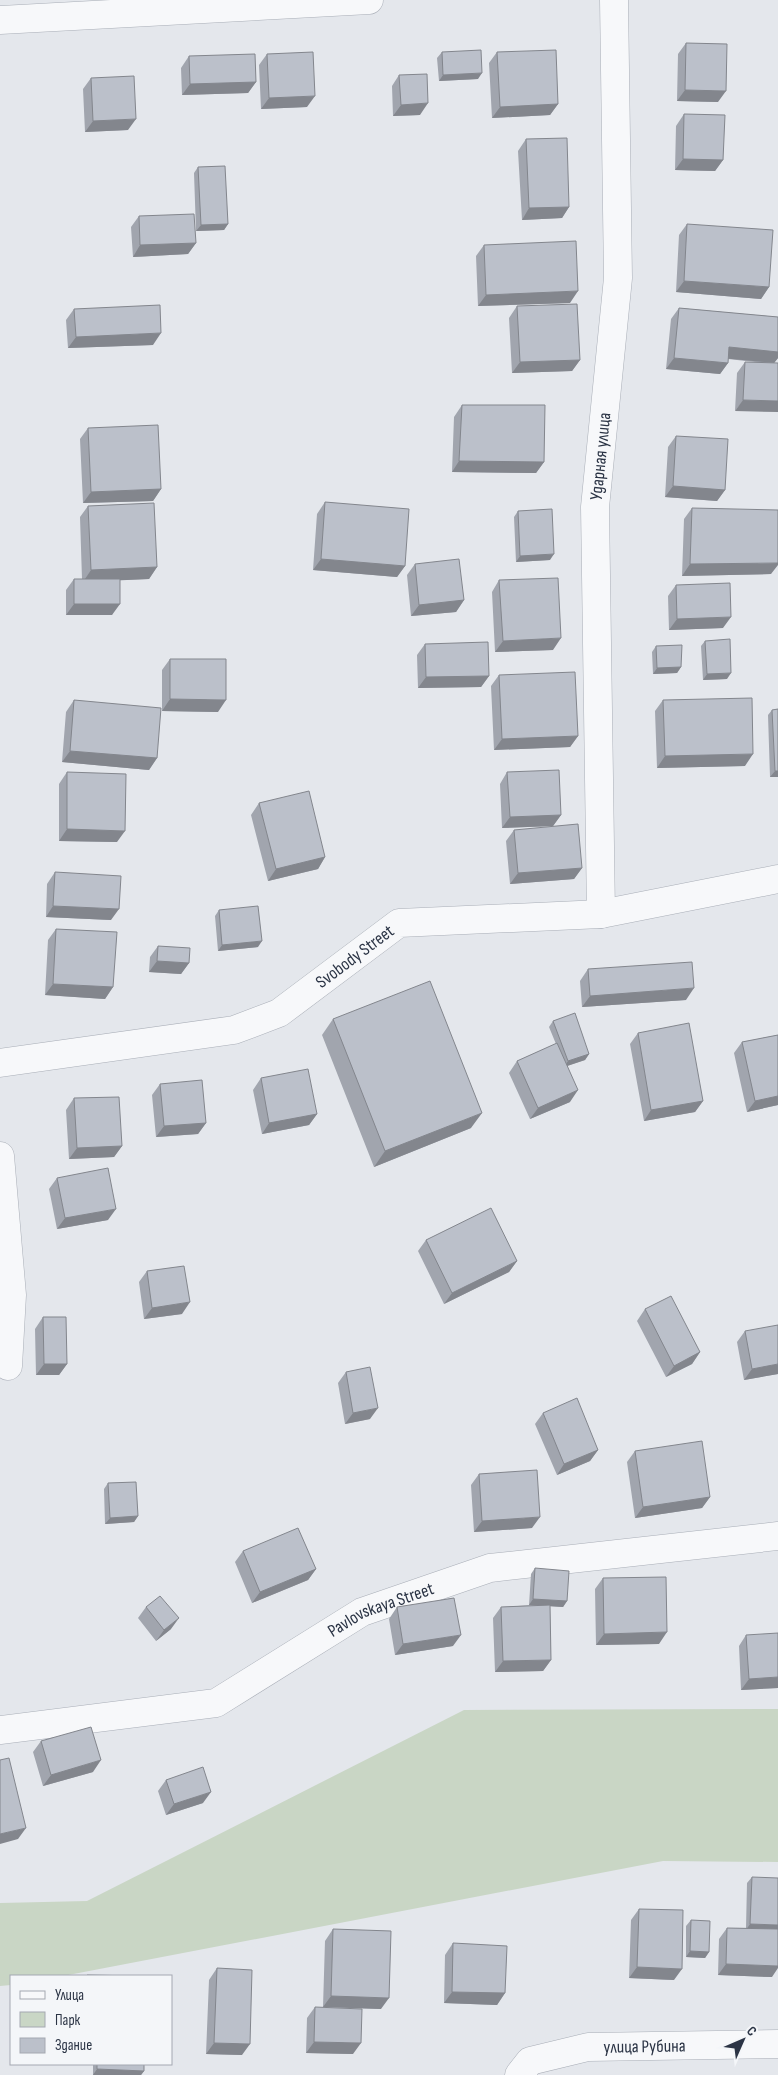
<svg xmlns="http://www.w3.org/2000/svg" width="778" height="2075" font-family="'Sofia Sans Condensed',sans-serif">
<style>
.green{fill:#c9d6c5}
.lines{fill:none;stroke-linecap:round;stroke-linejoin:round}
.minor-casing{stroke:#a9aeb7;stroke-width:29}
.minor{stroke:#f7f8fa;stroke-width:28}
.wall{fill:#a1a5ae}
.shaded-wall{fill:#83868d}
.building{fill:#bbc0ca;stroke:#83868d}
.labels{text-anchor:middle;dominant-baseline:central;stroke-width:4.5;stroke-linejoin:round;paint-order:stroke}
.street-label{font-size:18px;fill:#2b3445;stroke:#f4f6f9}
</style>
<rect width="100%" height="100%" fill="#e4e7ec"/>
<!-- green -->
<path class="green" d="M778 1709V1862L663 1861 63 1976H11V1985L0 1986V1903L87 1901 464 1710Z"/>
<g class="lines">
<!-- minor casing -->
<g class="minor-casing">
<g id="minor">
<path d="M0 20 369 0"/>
<path id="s1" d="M601 914 595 507 618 278 614 0"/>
<path id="s2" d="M0 1063 234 1030 279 1013 399 923 601 914 778 879"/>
<path d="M0 1156 12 1295 8 1366"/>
<path id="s3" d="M0 1730 216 1703 362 1612 490 1568 778 1536"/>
<path id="s4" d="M519 2075 530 2061 588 2047 778 2044"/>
</g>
</g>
<!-- minor -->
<use href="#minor" class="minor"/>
</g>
<!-- wall -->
<path class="wall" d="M686 43 718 102 677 101 678 54Z
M442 52 478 79 439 81 437 58Z
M497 52 558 104 550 115 492 118 489 63Z
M267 54 307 107 261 109 259 65Z
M189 56 256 82 248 93 182 95 181 68Z
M399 75 420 115 393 116 392 86Z
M91 78 128 130 85 132 83 89Z
M684 114 723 160 715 171 675 170 676 126Z
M526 139 569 207 562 218 522 220 518 151Z
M198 167 228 224 224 230 196 231 194 173Z
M139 216 196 243 188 254 133 257 131 227Z
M687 224 769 287 761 299 676 292 679 235Z
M484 245 570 303 478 306 476 256Z
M517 306 580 360 572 371 512 373 509 318Z
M679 308 778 317V358L735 411 737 373 745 362 765 363 728 359V363L720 374 666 369 671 319Z
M74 309 153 345 68 348 66 320Z
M462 405 544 462 536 473 452 472 454 417Z
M88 428 161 489 153 501 83 503 80 439Z
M676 436 725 490 717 501 665 497 668 447Z
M325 502 405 566 397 577 313 570 317 514Z
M88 506 157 567 149 579 120 580 112 615H66V590L74 579H82L80 517Z
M692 508 771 574 682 576 684 519Z
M518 511 550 560 516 562 514 517Z
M415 564 464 600 456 612 411 616 407 575Z
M499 580 553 650 495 652 492 592Z
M676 585 723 628 669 630 668 596Z
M705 641 727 679 703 680 701 646Z
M425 644 489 676 481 687 418 688 417 655Z
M656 646 681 667 677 673 653 674 652 652Z
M170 659 218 712 162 711V670Z
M499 675 578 736 570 747 494 750 491 686Z
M74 700 157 758 149 770 62 762 66 712Z
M663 700 745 766 657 768 655 711Z
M778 709V777H770L768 715 772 710Z
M67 772 117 842 59 841V784Z
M507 772 561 815 553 826 502 828 500 784Z
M259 803 325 857 318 869 268 881 251 815Z
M514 830 582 868 574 879 510 884 506 841Z
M55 872 111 920 46 917 47 884Z
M219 910 258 947 218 951 215 916Z
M56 929 113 987 105 999 45 995 48 940Z
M158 946 189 963 181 974 149 972 150 957Z
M588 969 686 1000 582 1007 580 981Z
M333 1019 471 1128 374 1167 322 1035Z
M553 1021 589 1054 585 1060 567 1066 570 1102 530 1119 509 1073 517 1061 556 1044 549 1027Z
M638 1033 703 1101 695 1112 644 1121 630 1044Z
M778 1035V1105L747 1112 734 1053 742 1042Z
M261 1078 317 1114 309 1125 262 1134 253 1090Z
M160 1084 206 1123 198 1134 156 1137 152 1095Z
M74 1098 122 1146 114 1157 69 1159 66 1110Z
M57 1178 108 1220 57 1229 49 1189Z
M426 1240 517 1261 509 1272 444 1304 418 1251Z
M147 1271 182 1314 144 1319 139 1282Z
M645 1309 700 1352 692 1364 666 1377 637 1321Z
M43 1317 67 1364 59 1375H36L35 1329Z
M745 1331 778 1374 744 1380 737 1342Z
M346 1372 370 1419 345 1424 338 1383Z
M543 1413 598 1450 590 1461 557 1475 535 1424Z
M635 1451 710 1497 702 1508 635 1518 627 1462Z
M479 1474 532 1528 474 1532 471 1485Z
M108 1483 138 1516 134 1522 105 1524 104 1489Z
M243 1551 316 1569 308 1580 252 1603 235 1562Z
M535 1568 567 1601 563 1607 550 1606 551 1660 543 1671 495 1672 493 1618 501 1607 537 1605H529L531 1574Z
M603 1578 659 1644 596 1645 595 1589Z
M146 1607 171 1629 156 1641 138 1618Z
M397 1607 453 1646 395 1655 389 1619Z
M746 1635 778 1688 741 1690 739 1646Z
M41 1741 93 1772 43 1786 33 1752Z
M166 1780 203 1803 166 1815 158 1791Z
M752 1877 772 1977 718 1975 719 1939 727 1928H746L747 1883Z
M639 1909 674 1980 629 1978 631 1920Z
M691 1920 709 1952 705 1958 686 1957V1926Z
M333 1929 381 2009 323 2007 325 1941Z
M453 1943 505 1993 497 2005 444 2003 445 1955Z
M217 1968 242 2055 206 2054 209 1980Z
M315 2007 353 2054 306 2053 307 2018Z
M93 2064H144V2071L141 2075H93Z"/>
<!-- shaded-wall -->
<path class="shaded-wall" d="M482 73 478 79 439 81 443 75Z
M256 82 248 93 182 95 190 84Z
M685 90 726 91 718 102 677 101Z
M315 96 307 107 261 109 269 98Z
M428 103 420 115 393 116 401 105Z
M558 104 550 115 492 118 500 107Z
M136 119 128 130 85 132 93 121Z
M683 159 723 160 715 171 675 170Z
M569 207 562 218 522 220 529 208Z
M228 224 224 230 196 231 201 225Z
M196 243 188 254 133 257 140 245Z
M684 281 769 287 761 299 676 292Z
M578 291 570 303 478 306 486 295Z
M161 333 153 345 68 348 76 337Z
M729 347 778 352V358L774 363 721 358Z
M674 358 728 363 720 374 666 369Z
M580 360 572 371 512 373 520 362Z
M743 400 778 401V412L735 411Z
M459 461 544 462 536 473 452 472Z
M673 486 725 490 717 501 665 497Z
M161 489 153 501 83 503 91 492Z
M554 554 550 560 516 562 520 556Z
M321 559 405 566 397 577 313 570Z
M778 563V565L771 574 682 576 690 564Z
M157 567 149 579 83 582 91 570Z
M464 600 456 612 411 616 419 605Z
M74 604H120L112 615H66Z
M731 617 723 628 669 630 677 619Z
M561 638 553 650 495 652 503 641Z
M681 667 677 673 653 674 657 668Z
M731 673 727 679 703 680 707 674Z
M489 676 481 687 418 688 426 677Z
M170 699 226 700 218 712 162 711Z
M578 736 570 747 494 750 502 739Z
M70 751 157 758 149 770 62 762Z
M753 754 745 766 657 768 665 756Z
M775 771H778V777H770Z
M561 815 553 826 502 828 510 817Z
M67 829 125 831 117 842 59 841Z
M325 857 318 869 268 881 276 869Z
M582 868 574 879 510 884 518 873Z
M53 906 119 909 111 920 46 917Z
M262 941 258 947 218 951 222 945Z
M157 961 189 963 181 974 149 972Z
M53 984 113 987 105 999 45 995Z
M694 988 686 1000 582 1007 590 996Z
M589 1054 585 1060 564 1067 568 1061Z
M578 1090 570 1102 530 1119 538 1108Z
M778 1096V1105L747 1112 755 1101Z
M703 1101 695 1112 644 1121 651 1110Z
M482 1113 471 1128 374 1167 385 1151Z
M317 1114 309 1125 262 1134 269 1123Z
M206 1123 198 1134 156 1137 164 1126Z
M122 1146 114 1157 69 1159 77 1148Z
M116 1209 108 1220 57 1229 65 1218Z
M517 1261 509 1272 444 1304 452 1293Z
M190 1302 182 1314 144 1319 152 1308Z
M700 1352 692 1364 666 1377 674 1366Z
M44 1364H67L59 1375H36Z
M778 1364V1374L744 1380 752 1369Z
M378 1408 370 1419 345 1424 353 1413Z
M598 1450 590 1461 557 1475 564 1464Z
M710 1497 702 1508 635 1518 643 1507Z
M138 1516 134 1522 105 1524 110 1518Z
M540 1517 532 1528 474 1532 482 1521Z
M316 1569 308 1580 252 1603 260 1592Z
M533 1599 567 1601 563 1607 529 1605Z
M179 1618 171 1629 156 1641 164 1630Z
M667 1632 659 1644 596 1645 604 1634Z
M461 1635 453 1646 395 1655 403 1644Z
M551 1660 543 1671 495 1672 503 1661Z
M778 1677V1688L741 1690 749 1679Z
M101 1760 93 1772 43 1786 51 1775Z
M211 1792 203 1803 166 1815 174 1804Z
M26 1828 18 1839 0 1844V1834Z
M750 1924 778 1925V1929L746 1930Z
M690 1951 709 1952 705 1958 686 1957Z
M726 1964 778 1966V1968L772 1977 718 1975Z
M637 1967 682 1969 674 1980 629 1978Z
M452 1992 505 1993 497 2005 444 2003Z
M331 1996 389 1998 381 2009 323 2007Z
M314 2042 361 2043 353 2054 306 2053Z
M214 2043 250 2044 242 2055 206 2054Z
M97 2069 144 2071 141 2075H93Z"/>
<!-- building -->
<path class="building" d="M686 43 727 44 726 91 685 90Z
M481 50 482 73 443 75 442 52Z
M556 50 558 104 500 107 497 52Z
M313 52 315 96 269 98 267 54Z
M255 54 256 82 190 84 189 56Z
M427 74 428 103 401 105 399 75Z
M134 76 136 119 93 121 91 78Z
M684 114 725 115 723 160 683 159Z
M567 138 569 207 529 208 526 139Z
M225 166 228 224 201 225 198 167Z
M194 214 196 243 140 245 139 216Z
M687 224 773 230 769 287 684 281Z
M576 241 578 291 486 295 484 245Z
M577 304 580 360 520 362 517 306Z
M160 305 161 333 76 337 74 309Z
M679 308 778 317V352L729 347 728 363 674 358Z
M745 362 778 363V401L743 400Z
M462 405H545L544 462 459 461Z
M158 425 161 489 91 492 88 428Z
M676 436 728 439 725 490 673 486Z
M325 502 409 509 405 566 321 559Z
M154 503 157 567 91 570 88 506Z
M692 508 778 510V563L690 564Z
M552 509 554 554 520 556 518 511Z
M459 559 464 600 419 605 415 564Z
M558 578 561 638 503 641 499 580Z
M74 579H120V604H74Z
M730 583 731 617 677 619 676 585Z
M730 639 731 673 707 674 705 641Z
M488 642 489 676 426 677 425 644Z
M682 645 681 667 657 668 656 646Z
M170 659H226V700L170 699Z
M575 672 578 736 502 739 499 675Z
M752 698 753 754 665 756 663 700Z
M74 700 161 708 157 758 70 751Z
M778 709V771H775L772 710Z
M559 770 561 815 510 817 507 772Z
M67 772 126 774 125 831 67 829Z
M309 791 325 857 276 869 259 803Z
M578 824 582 868 518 873 514 830Z
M55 872 121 876 119 909 53 906Z
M258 906 262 941 222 945 219 910Z
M56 929 117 932 113 987 53 984Z
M158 946 190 948 189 963 157 961Z
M692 962 694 988 590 996 588 969Z
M430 981 482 1113 385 1151 333 1019Z
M575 1013 589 1054 568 1061 553 1021Z
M689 1023 703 1101 651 1110 638 1033Z
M778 1035V1096L755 1101 742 1042Z
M557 1043 578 1090 538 1108 517 1061Z
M308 1069 317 1114 269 1123 261 1078Z
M202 1080 206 1123 164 1126 160 1084Z
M119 1097 122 1146 77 1148 74 1098Z
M108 1168 116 1209 65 1218 57 1178Z
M491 1208 517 1261 452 1293 426 1240Z
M184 1266 190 1302 152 1308 147 1271Z
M671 1296 700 1352 674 1366 645 1309Z
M43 1317H66L67 1364H44Z
M778 1325V1364L752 1369 745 1331Z
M370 1367 378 1408 353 1413 346 1372Z
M577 1398 598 1450 564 1464 543 1413Z
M702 1441 710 1497 643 1507 635 1451Z
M537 1470 540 1517 482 1521 479 1474Z
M136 1482 138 1516 110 1518 108 1483Z
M298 1528 316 1569 260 1592 243 1551Z
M535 1568 569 1571 567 1601 533 1599Z
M666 1577 667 1632 604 1634 603 1578Z
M160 1596 179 1618 164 1630 146 1607Z
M454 1598 461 1635 403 1644 397 1607Z
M550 1605 551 1660 503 1661 501 1607Z
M778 1633V1677L749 1679 746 1635Z
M91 1727 101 1760 51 1775 41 1741Z
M9 1758 26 1828 0 1834V1760Z
M203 1767 211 1792 174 1804 166 1780Z
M752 1877 778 1878V1925L750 1924Z
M639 1909 683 1910 682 1969 637 1967Z
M691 1920 710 1921 709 1952 690 1951Z
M727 1928 778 1929V1966L726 1964Z
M333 1929 391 1931 389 1998 331 1996Z
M453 1943 507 1946 505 1993 452 1992Z
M217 1968 252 1970 250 2044 214 2043Z
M87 1975 138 1976H87Z
M315 2007 362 2009 361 2043 314 2042Z
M97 2064H144V2071L97 2069Z"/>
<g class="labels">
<!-- street labels -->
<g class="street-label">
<text stroke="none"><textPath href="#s1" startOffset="458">Ударная улица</textPath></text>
<text stroke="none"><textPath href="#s2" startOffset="379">Svobody Street</textPath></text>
<text stroke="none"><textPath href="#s3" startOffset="408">Pavlovskaya Street</textPath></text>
<text stroke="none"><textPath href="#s4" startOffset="134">улица Рубина</textPath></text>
</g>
</g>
<!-- legend -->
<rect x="10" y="1975" width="162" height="90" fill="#f4f6f9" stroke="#a4a8b1"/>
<rect x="20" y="1991" width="25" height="8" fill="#f7f8fa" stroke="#a4a8b1"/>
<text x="55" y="2000" font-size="15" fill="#2b3445">Улица</text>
<rect x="20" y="2012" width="25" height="15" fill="#c9d6c5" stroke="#a4a8b1"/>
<text x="55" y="2025" font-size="15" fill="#2b3445">Парк</text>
<rect x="20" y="2038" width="25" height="15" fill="#bbc0ca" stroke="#a4a8b1"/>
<text x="55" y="2050" font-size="15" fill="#2b3445">Здание</text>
<!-- north arrow -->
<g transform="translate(743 2040) rotate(45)" stroke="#f4f6f9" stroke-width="4" paint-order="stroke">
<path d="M0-4L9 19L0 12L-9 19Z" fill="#2b3445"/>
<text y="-8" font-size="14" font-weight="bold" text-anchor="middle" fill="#2b3445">С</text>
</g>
</svg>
